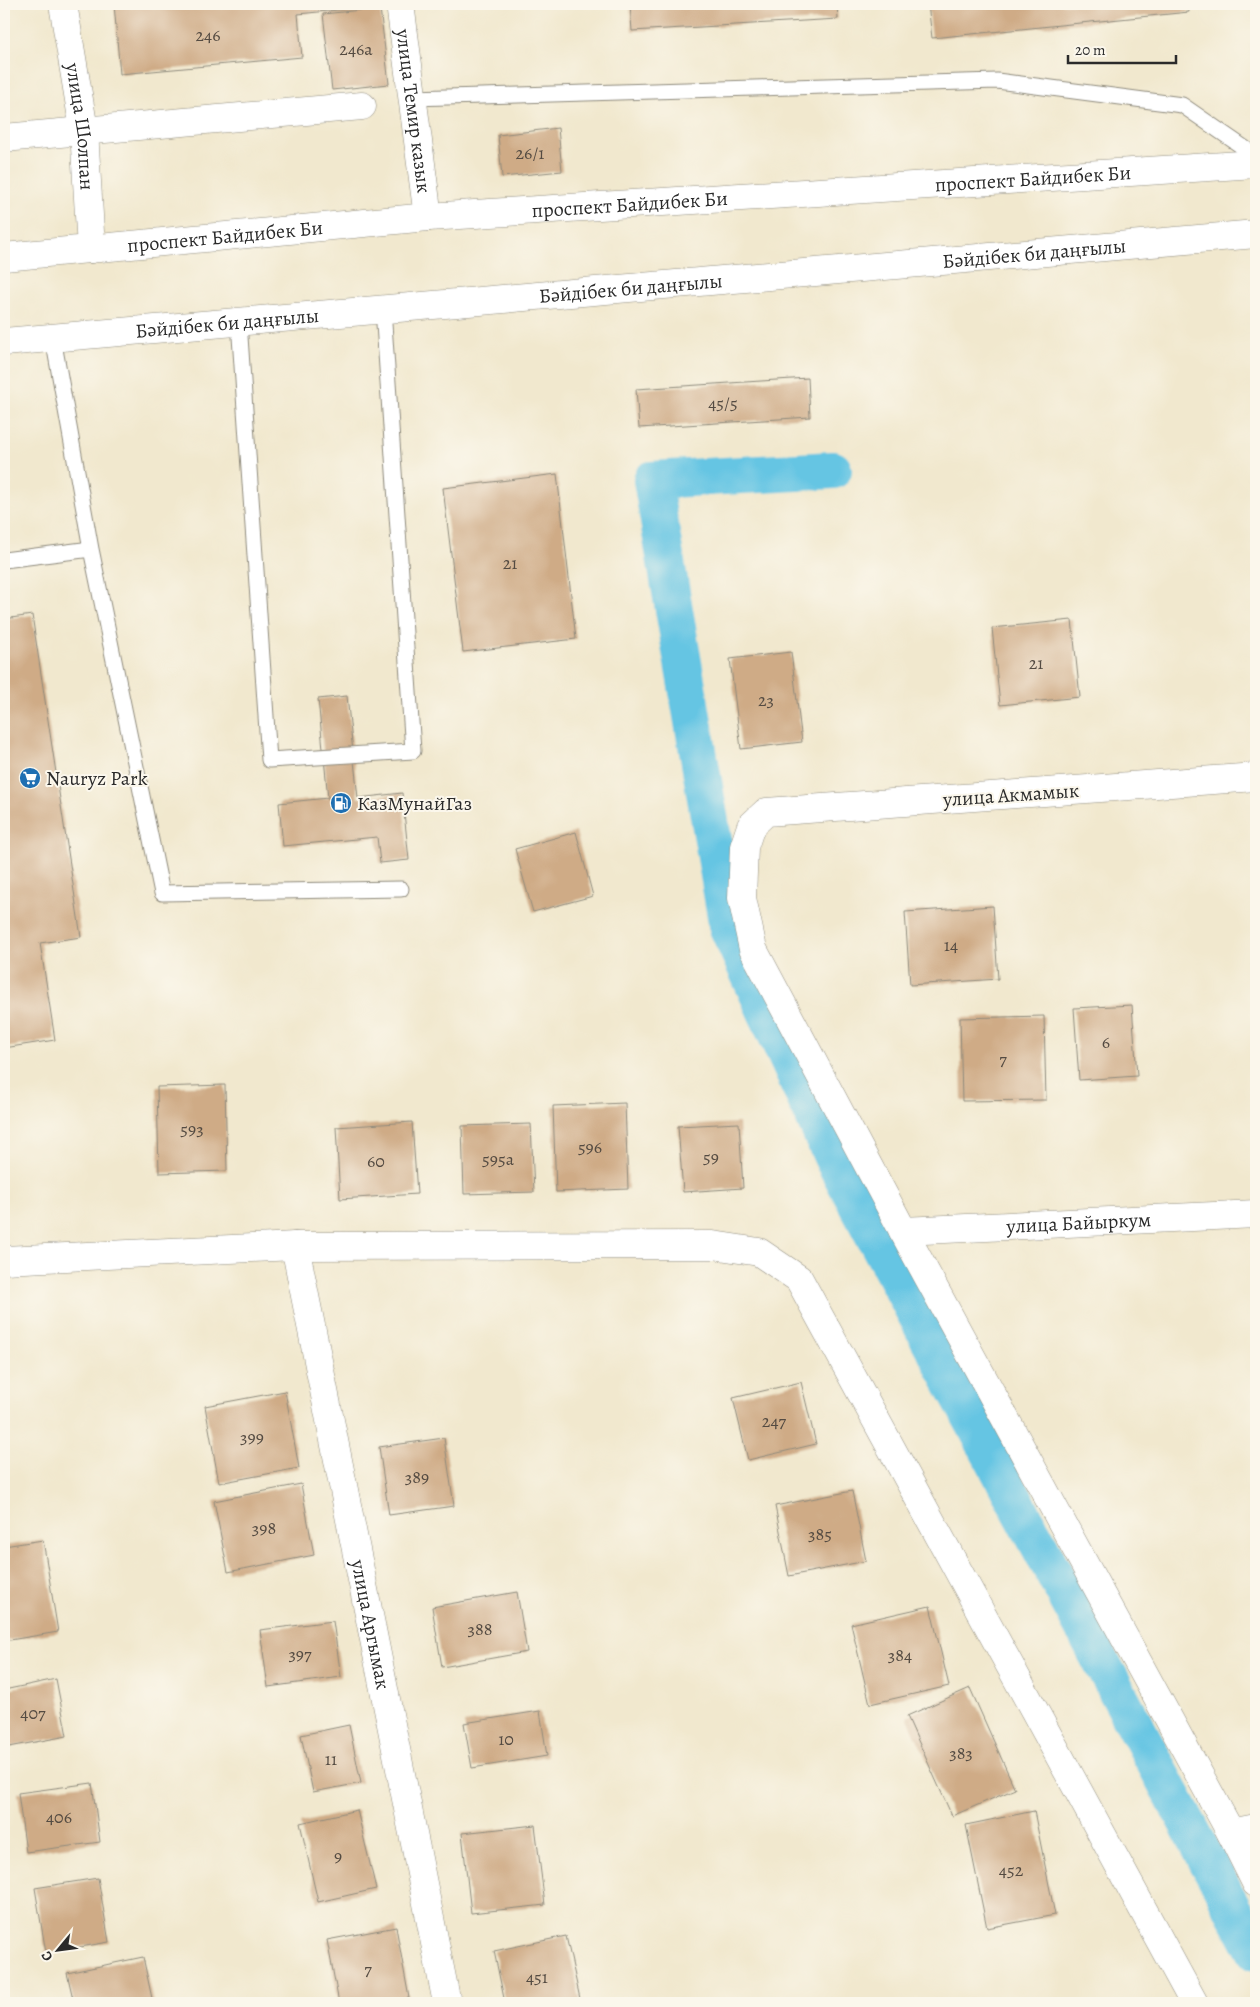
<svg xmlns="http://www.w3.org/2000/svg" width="1260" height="2007" font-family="Alegreya,serif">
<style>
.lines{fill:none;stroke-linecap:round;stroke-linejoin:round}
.canal{stroke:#65c5e3;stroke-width:38}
.building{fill:#cfab86}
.service-casing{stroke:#8e8a7c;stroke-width:17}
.minor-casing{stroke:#8e8a7c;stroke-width:29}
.primary-casing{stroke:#8e8a7c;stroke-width:29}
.service{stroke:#fff;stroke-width:15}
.minor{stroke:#fff;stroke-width:28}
.primary{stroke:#fff;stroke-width:28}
.labels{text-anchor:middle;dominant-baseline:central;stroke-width:4;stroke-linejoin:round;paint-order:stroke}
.number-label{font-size:18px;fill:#544b42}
.street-label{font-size:20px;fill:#2b2b2b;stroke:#fbf7ec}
.poi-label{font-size:20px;fill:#2b2b2b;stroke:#fbf7ec;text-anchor:start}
</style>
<rect width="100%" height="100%" fill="#fbf7ec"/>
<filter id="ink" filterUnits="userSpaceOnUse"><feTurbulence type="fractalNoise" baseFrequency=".02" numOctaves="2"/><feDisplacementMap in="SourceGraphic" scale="10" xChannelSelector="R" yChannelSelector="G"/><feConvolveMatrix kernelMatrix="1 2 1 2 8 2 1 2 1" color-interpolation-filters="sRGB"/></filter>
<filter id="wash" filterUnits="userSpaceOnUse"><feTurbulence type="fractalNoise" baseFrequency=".0096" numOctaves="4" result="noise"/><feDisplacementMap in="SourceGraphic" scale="20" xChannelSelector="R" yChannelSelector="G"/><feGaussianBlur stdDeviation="1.12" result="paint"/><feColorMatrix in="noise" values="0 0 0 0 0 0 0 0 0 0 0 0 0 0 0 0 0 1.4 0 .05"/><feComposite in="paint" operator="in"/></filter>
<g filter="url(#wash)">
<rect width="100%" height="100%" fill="#f1e8ce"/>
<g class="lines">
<!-- canal -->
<path class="canal" d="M833 470 652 480 728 928 833 1159 1256 1952"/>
</g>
<g id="blocks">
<!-- building -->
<path class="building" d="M114 4H357L358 8 298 14 302 57 120 74Z
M630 4H837L838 19 632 31Z
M928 4H1188L1189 12 932 38Z
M380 8 389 84 332 90 323 14Z
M558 128 562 171 502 177 498 135Z
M808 378 810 417 639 428 636 389Z
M557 474 576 639 463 652 443 488Z
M32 615 81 937 40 943 55 1040 4 1048V619Z
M1072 620 1080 697 1000 705 992 628Z
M791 652 802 742 741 749 730 659Z
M347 696 358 798 402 793 409 860 380 863 377 837 283 846 279 803 328 798 318 699Z
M576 832 593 896 533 912 515 849Z
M993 906 998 979 910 985 905 912Z
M1132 1005 1137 1076 1079 1080 1074 1008Z
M1044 1016 1046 1100 962 1101 960 1018Z
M225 1085 227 1171 159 1173 157 1087Z
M625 1103 628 1189 556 1192 553 1106Z
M412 1122 417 1194 340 1199 336 1127Z
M739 1123 743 1188 683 1192 678 1126Z
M531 1124 534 1192 464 1194 462 1126Z
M801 1382 816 1444 748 1460 733 1398Z
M285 1391 299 1468 219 1483 205 1406Z
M444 1438 454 1506 389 1515 379 1447Z
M301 1484 314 1555 228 1572 214 1501Z
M852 1491 866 1561 789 1576 775 1506Z
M43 1540 58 1632 4 1641V1546Z
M517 1592 527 1652 442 1667 432 1607Z
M930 1606 949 1686 870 1704 851 1624Z
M333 1621 341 1677 268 1687 260 1630Z
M56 1679 67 1736 4 1748V1690Z
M970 1688 1015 1789 952 1816 907 1716Z
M540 1711 547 1756 472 1768 464 1723Z
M349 1725 361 1783 313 1792 301 1735Z
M92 1783 100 1842 26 1852 18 1793Z
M357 1810 376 1889 318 1902 300 1823Z
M1034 1811 1055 1915 987 1928 966 1825Z
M535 1825 545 1905 471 1913 462 1833Z
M98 1878 109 1942 46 1953 35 1888Z
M396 1927 409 1998 382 2003H339L327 1940Z
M566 1936 581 2003H505L494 1951Z
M143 1957 153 2003H74L67 1973Z"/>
</g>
</g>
<g filter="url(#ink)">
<use href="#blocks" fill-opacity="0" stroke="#8e8a7c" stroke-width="1"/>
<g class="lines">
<!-- service casing -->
<g class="service-casing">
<path id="service" d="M412 98 997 81 1182 105 1256 156
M239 322 269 760 413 751 383 309
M91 549 162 893 401 889
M4 560 91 549 53 338"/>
</g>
<!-- minor casing -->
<g class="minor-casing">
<g id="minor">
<path id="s1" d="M63 4 84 130 91 249"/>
<path id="s2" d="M400 4 428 217"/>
<path d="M4 138 362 106"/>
<path d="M1256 777 766 812 751 826 744 847 742 898 753 949 903 1231 1231 1833 1256 1883"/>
<path id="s3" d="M903 1231 1256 1214"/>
<path id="s4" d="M295 1246 447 2003"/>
<path d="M4 1260 295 1246 713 1245 759 1252 799 1279 1194 2003"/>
<path d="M1231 1833 1256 1828"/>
</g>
</g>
<!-- primary casing -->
<g class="primary-casing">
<g id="primary">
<path id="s5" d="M4 257 428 217 1256 164"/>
<path id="s6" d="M4 342 1256 234"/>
</g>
</g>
<!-- service -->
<use href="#service" class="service"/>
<!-- minor -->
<use href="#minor" class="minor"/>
<!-- primary -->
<use href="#primary" class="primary"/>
</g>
</g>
<!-- icons -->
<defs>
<g id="supermarket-disc" transform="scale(1.125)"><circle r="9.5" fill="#1f6fb2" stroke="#fbf7ec"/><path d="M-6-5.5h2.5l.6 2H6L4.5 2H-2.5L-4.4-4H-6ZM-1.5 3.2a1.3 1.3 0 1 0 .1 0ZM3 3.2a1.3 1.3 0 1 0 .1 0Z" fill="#fff"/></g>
<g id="fuel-disc" transform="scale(1.125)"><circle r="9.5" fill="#1f6fb2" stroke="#fbf7ec"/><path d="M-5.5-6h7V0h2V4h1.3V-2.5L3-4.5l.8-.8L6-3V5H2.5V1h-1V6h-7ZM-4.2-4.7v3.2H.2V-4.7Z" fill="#fff"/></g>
</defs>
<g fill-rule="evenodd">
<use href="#supermarket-disc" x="30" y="778"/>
<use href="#fuel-disc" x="341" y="803"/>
</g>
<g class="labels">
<!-- number labels -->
<g class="number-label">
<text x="208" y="35">246</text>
<text x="356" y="49">246а</text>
<text x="530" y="153">26/1</text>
<text x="723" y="403">45/5</text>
<text x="510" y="563">21</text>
<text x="1036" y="663">21</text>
<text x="766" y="700">23</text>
<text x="951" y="945">14</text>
<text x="1106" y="1042">6</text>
<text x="1003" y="1059">7</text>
<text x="192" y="1129">593</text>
<text x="590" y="1147">596</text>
<text x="711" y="1157">59</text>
<text x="498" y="1159">595а</text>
<text x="376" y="1161">60</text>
<text x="774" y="1421">247</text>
<text x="252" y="1437">399</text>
<text x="417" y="1477">389</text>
<text x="264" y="1528">398</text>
<text x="820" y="1534">385</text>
<text x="480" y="1629">388</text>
<text x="300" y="1654">397</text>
<text x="900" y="1655">384</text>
<text x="33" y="1713">407</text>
<text x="506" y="1739">10</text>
<text x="961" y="1753">383</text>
<text x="331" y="1759">11</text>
<text x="59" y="1817">406</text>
<text x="338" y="1856">9</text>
<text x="1011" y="1870">452</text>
<text x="368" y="1969">7</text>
<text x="537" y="1977">451</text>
</g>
<!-- street labels -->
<g class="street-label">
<text stroke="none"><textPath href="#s2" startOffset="108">улица Темир казык</textPath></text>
<text stroke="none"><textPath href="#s1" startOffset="124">улица Шолпан</textPath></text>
<text stroke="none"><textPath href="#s5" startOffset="1032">проспект Байдибек Би</textPath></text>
<text stroke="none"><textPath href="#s5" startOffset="628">проспект Байдибек Би</textPath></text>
<text stroke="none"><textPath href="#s5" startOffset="222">проспект Байдибек Би</textPath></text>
<text stroke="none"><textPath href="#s6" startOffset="1034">Бәйдібек би даңғылы</textPath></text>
<text stroke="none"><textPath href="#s6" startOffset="629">Бәйдібек би даңғылы</textPath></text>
<text stroke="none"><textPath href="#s6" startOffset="224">Бәйдібек би даңғылы</textPath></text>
<text transform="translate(1011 795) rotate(-4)">улица Акмамык</text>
<text stroke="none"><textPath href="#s3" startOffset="176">улица Байыркум</textPath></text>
<text stroke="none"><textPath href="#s4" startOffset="386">улица Аргымак</textPath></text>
</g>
<!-- poi labels -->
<g class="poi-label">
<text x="46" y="778">Nauryz Park</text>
<text x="357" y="803">КазМунайГаз</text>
</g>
</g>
<!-- margin -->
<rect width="1260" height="2007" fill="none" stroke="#fbf7ec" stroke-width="20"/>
<!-- north arrow -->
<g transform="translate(58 1950) rotate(241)" stroke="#fbf7ec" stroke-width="4" paint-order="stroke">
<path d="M0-4L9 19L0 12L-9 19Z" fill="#2b2b2b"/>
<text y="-8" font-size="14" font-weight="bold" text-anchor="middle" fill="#2b2b2b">С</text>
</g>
<!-- scale -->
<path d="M1068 55v8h108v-8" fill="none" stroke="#2b2b2b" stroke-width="2.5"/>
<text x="1075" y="55" font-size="15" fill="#2b2b2b" stroke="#fbf7ec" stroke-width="4" paint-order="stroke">20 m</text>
</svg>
